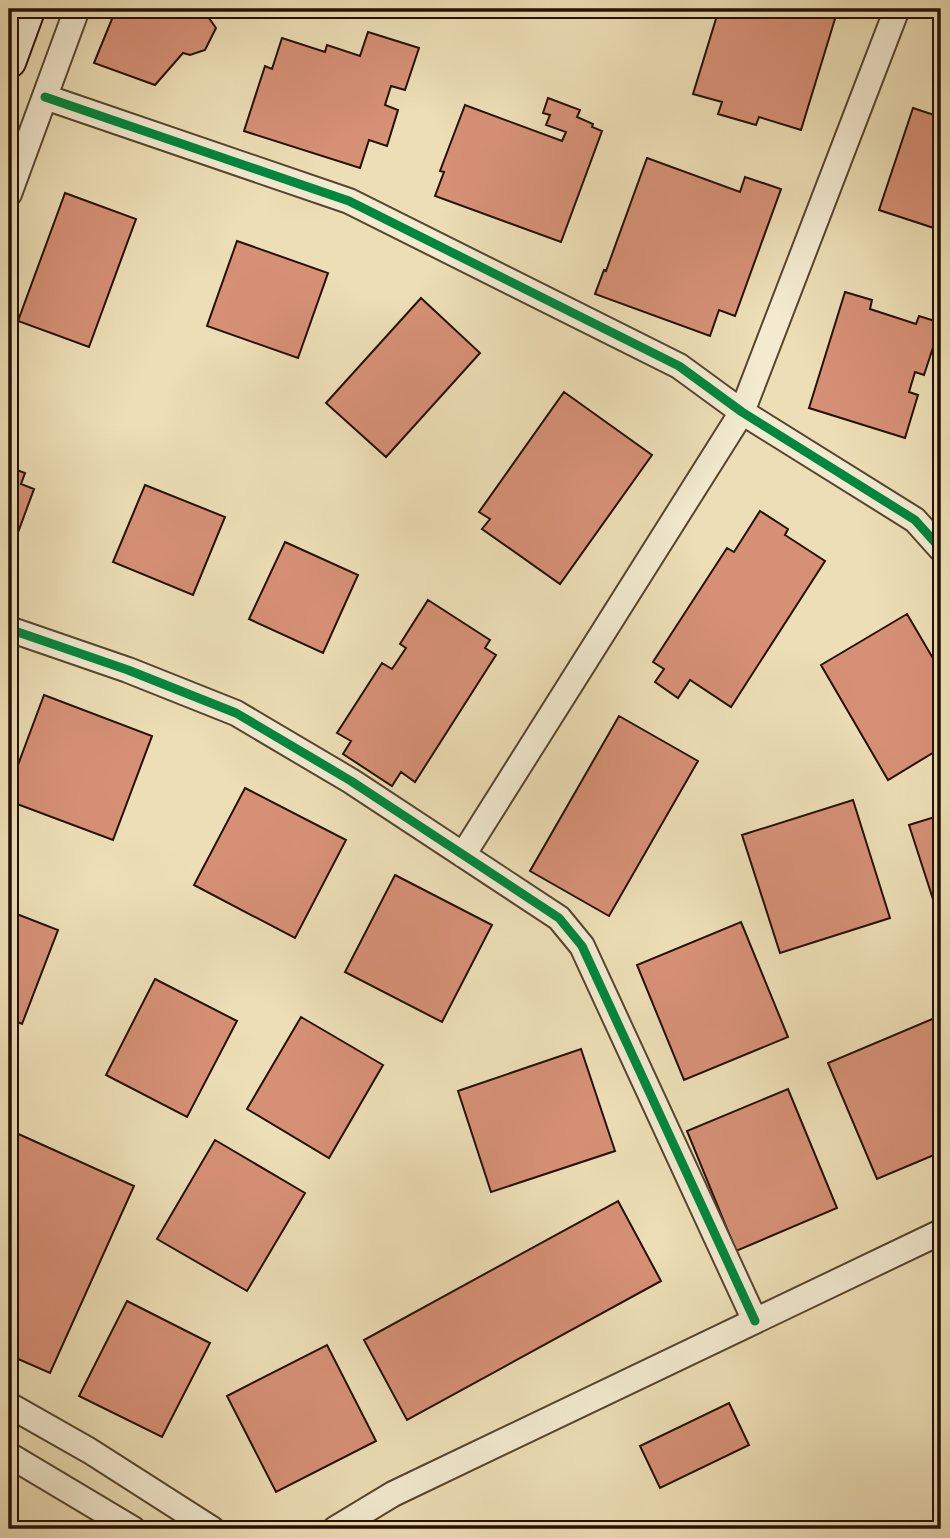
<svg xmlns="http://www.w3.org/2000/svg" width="950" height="1538" font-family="'Gentium Book Plus',serif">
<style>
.building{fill:#d69076;stroke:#251101;stroke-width:2}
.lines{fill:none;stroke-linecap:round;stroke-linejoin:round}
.minor-casing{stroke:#57442e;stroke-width:28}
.secondary-casing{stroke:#251101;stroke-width:37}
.minor{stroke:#f3ead0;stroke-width:24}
.secondary{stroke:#f3ead0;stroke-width:33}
.cycleway-casing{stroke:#f3ead0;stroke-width:13}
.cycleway{stroke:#00873e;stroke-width:9}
</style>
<rect width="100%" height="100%" fill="#ecdeb6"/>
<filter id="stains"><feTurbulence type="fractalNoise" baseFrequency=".00286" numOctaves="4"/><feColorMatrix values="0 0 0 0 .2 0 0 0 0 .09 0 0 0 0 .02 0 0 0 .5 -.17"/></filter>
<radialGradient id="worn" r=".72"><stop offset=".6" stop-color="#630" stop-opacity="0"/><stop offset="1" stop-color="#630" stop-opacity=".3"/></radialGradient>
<!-- building -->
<path class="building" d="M116 9H212L209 18 216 28 205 50 190 55 183 53 155 85 94 63Z
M719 9H838L801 130 759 117 756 125 718 114 722 102 693 94Z
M368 32 419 48 405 90 391 86 385 105 398 110 387 146 369 140 360 168 244 131 265 66 272 69 282 38 325 52 327 45 360 56Z
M548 98 580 110 577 117 593 124 592 127 602 131 561 242 435 196 444 172 440 171 465 105 562 141 566 132 546 125 550 115 543 113Z
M913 108 940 117 941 113 940 230 879 210Z
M647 158 740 192 745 177 781 189 735 316 719 310 710 336 595 294 604 270 606 271Z
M65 193 136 219 89 347 18 321Z
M237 241 328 273 298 358 207 326Z
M845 292 872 300 870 309 916 324 919 316 941 323 924 375 915 372 909 392 918 395 905 438 809 408Z
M421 298 480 353 386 457 326 403Z
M564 392 652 455 560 584 482 529 490 519 479 512Z
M9 467 25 473 21 484 34 489 9 557Z
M145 485 225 517 193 595 113 562Z
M760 511 788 529 785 535 825 561 731 707 690 680 678 698 655 682 664 669 653 662 727 548 734 552Z
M285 542 358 575 323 653 249 619Z
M428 600 490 640 485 648 496 655 415 782 401 772 392 786 343 754 351 741 337 733 382 663 392 669 406 648 400 644Z
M907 614 941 672V748L888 780 821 665Z
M44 695 152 736 113 840 9 801V789Z
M619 716 698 761 609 916 530 871Z
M245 788 346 840 295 938 194 885Z
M853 800 890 918 780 953 742 835Z
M941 815V924L909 825Z
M395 875 492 925 442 1022 345 972Z
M9 911 58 930 22 1024 9 1018Z
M741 922 788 1037 684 1080 637 965Z
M155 979 237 1021 187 1117 106 1075Z
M301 1017 383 1065 329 1158 247 1109Z
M937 1017 941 1027V1152L877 1179 828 1063Z
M581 1049 615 1151 491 1192 458 1091Z
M788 1089 837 1208 736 1251 687 1131Z
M14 1132 134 1186 50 1373 9 1355V1143Z
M215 1140 305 1193 247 1291 157 1239Z
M618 1201 661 1281 407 1420 364 1340Z
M127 1301 210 1343 162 1437 79 1396Z
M327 1345 376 1441 276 1492 227 1396Z
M729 1403 749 1445 660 1488 640 1446Z
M9 1516 29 1529H9Z"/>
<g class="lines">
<!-- minor casing -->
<g class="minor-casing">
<path id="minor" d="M45 97 349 201 679 366 742 412 915 520 941 549
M9 194 77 9
M9 629 128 670 236 713 351 781 559 918 582 946 755 1321
M463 855 742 412 897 9
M9 1405 90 1451 212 1529
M9 1455 133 1529
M335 1529 393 1494 941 1232"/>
</g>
<!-- secondary casing -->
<g class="secondary-casing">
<path id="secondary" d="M9 61 28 9"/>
</g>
<!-- minor -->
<use href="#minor" class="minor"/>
<!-- secondary -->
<use href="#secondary" class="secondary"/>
<!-- cycleway casing -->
<g class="cycleway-casing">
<path id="cycleway" d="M45 97 349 201 679 366 742 412 915 520 941 549
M9 629 128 670 236 713 351 781 559 918 582 946 755 1321"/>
</g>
<!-- cycleway -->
<use href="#cycleway" class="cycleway"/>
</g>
<!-- margin -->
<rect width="950" height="1538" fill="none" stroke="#ecdeb6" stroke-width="35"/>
<rect x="10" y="10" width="929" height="1517" fill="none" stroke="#251101" stroke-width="3.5"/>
<rect x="18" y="18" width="915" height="1503" fill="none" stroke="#251101" stroke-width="2"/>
<rect width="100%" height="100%" filter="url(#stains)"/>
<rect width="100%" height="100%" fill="url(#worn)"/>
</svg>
